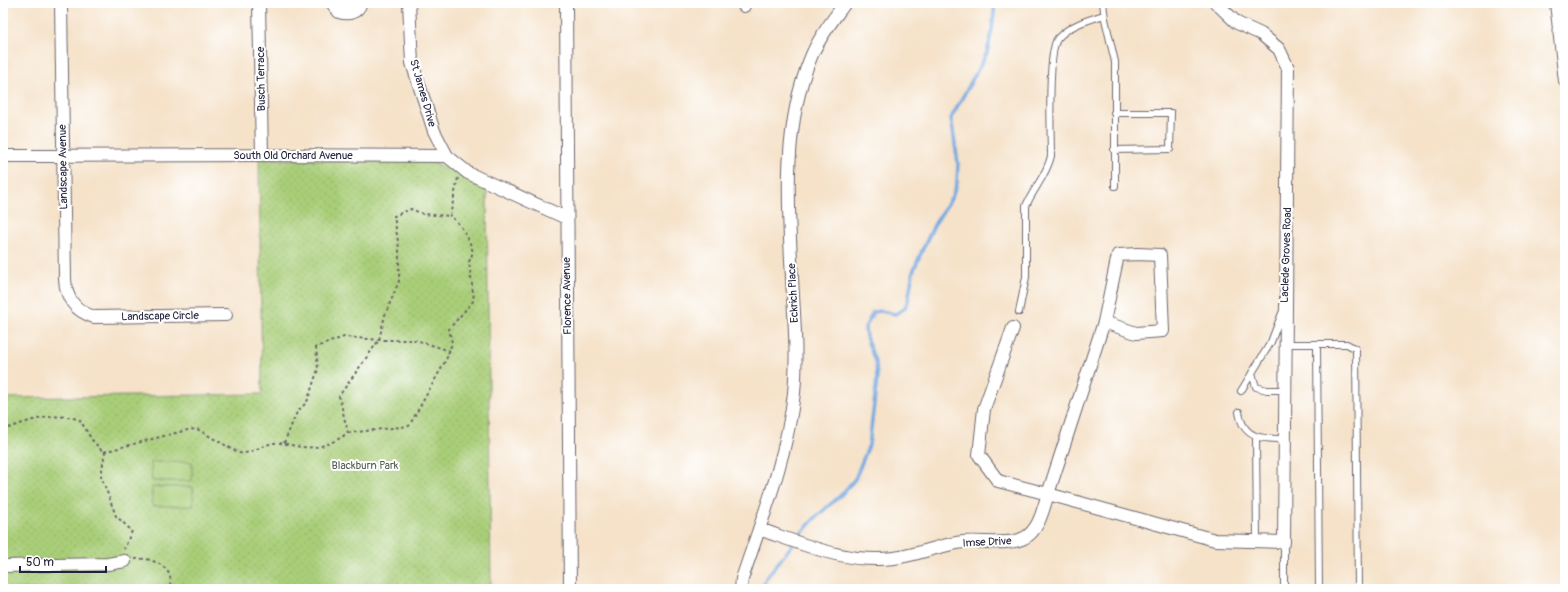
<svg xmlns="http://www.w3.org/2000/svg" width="1568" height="592" font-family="Pangolin,sans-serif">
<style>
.park{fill:url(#park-dots);stroke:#66785a}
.garden{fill:#a9ce78;stroke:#66785a}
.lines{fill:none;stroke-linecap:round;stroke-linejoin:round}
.stream{stroke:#74a9e2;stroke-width:3.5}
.lane-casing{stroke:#6c656d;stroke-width:8}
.street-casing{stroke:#6c656d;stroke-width:14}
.path{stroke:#6c656d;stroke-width:2;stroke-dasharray:3 3;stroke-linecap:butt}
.lane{stroke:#fff;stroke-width:6}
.street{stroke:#fff;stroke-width:12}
.labels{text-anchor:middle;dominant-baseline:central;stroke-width:4;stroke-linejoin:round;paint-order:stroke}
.street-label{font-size:11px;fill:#22223b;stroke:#fff}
.park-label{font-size:11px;fill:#515e50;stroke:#fff}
</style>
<defs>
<pattern id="park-dots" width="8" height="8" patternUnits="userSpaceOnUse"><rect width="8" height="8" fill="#a9ce78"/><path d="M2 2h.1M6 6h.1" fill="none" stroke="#91b169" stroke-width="1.8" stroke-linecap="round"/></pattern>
</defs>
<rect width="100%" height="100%" fill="#fff"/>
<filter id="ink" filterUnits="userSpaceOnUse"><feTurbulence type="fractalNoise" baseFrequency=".025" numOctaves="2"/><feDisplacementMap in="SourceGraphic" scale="8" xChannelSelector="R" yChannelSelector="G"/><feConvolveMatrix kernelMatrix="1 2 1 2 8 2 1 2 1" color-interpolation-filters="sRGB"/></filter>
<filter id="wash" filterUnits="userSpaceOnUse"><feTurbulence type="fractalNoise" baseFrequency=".012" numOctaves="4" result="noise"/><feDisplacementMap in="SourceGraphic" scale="16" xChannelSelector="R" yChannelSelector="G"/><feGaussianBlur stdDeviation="0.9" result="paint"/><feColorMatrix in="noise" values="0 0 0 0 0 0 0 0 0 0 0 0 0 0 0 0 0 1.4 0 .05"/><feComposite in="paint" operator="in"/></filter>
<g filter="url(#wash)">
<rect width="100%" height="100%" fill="#f5e2c9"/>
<!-- park -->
<path class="park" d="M259 159 432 161 487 189 491 589H3V398L262 394Z"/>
<!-- garden -->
<path class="garden" d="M151 462H192V481H152Z
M152 487H193V506H152Z"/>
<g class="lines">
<!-- stream -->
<path class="stream" d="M761 589 766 578 804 530 816 517 841 495 855 479 869 445 877 379 876 364 866 337 865 328 873 312 881 311 895 314 904 309 908 301 913 272 920 255 934 225 952 197 957 183 958 163 951 118 987 53 992 30 995 3"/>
</g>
</g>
<g filter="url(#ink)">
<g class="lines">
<!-- lane casing -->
<g class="lane-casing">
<path id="lane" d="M1103 3 1105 19 1115 62V186
M1114 113H1171L1170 149 1114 150
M1019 312 1026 277V206C1033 189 1047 175 1051 156 1051 136 1047 50 1058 38 1070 25 1088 20 1104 15
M1285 344H1347L1356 349 1358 589
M1317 344 1319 589
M1252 373 1256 387 1267 390H1285
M1241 391 1271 342 1282 313
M1239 412C1243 439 1262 439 1284 439
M1256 437 1257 541
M1284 589V542"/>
</g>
<!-- street casing -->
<g class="street-casing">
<path id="street" d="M61 3 65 279C66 299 75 311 94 317L226 315
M259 3 262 155
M332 3 339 12C349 15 357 13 361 3
M409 3 412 63 434 131 447 156
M566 3 570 589
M1556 3 1565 81
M744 6 745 3
M3 156 262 155 447 156 468 173 566 218
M1013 328 984 409 979 455 998 481 1048 494 1104 322 1136 333 1163 331 1160 255 1138 254 1118 255 1104 322
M759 529C803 544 847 564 894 558 918 555 939 545 963 542 980 540 1009 546 1024 538 1039 531 1043 509 1048 494L1215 540 1284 542 1288 68 1279 49 1261 34 1237 23 1216 3
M3 566 108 564 125 561
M741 589 742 579C762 519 787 457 794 393 797 361 795 328 793 296 789 218 780 131 811 57 819 37 833 20 845 3"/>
</g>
<!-- path -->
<path class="path" d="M3 430C28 421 54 411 80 420L92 440 103 452 187 430 197 429 239 453C250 455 263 444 274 443 283 442 293 446 302 447 320 449 333 443 348 433L339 396 379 340 385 315 399 281V248L394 216 411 209 423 214 450 216
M348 433 409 426 446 360 452 343 449 329 474 300 469 262 473 252C468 237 464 227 450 216L458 178
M284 443 297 412 307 402 318 369 316 347 344 337 379 340H416L450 351
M105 451 101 476 116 516 132 531 124 549
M135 559C147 557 165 563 170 576 171 580 170 585 170 589"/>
<!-- lane -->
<use href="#lane" class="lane"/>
<!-- street -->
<use href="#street" class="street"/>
</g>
</g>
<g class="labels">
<!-- street labels -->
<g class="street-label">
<text transform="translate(261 79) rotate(-91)">Busch Terrace</text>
<text transform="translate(423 93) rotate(74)">St James Drive</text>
<text x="293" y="155">South Old Orchard Avenue</text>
<text transform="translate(63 167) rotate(-91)">Landscape Avenue</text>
<text transform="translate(1286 255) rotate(-88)">Laclede Groves Road</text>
<text transform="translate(793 293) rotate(-93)">Eckrich Place</text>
<text transform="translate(567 296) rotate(-91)">Florence Avenue</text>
<text transform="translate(160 316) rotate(-1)">Landscape Circle</text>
<text transform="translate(987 542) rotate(-3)">Imse Drive</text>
</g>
<!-- park labels -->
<g class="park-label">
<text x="365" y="465">Blackburn Park</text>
</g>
</g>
<!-- margin -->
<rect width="1568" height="592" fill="none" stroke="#fff" stroke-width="16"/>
<!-- scale -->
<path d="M20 566v6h86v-6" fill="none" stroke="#22223b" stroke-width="2"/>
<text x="26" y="566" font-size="12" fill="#22223b" stroke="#ffffff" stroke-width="3" paint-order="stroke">50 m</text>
</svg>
